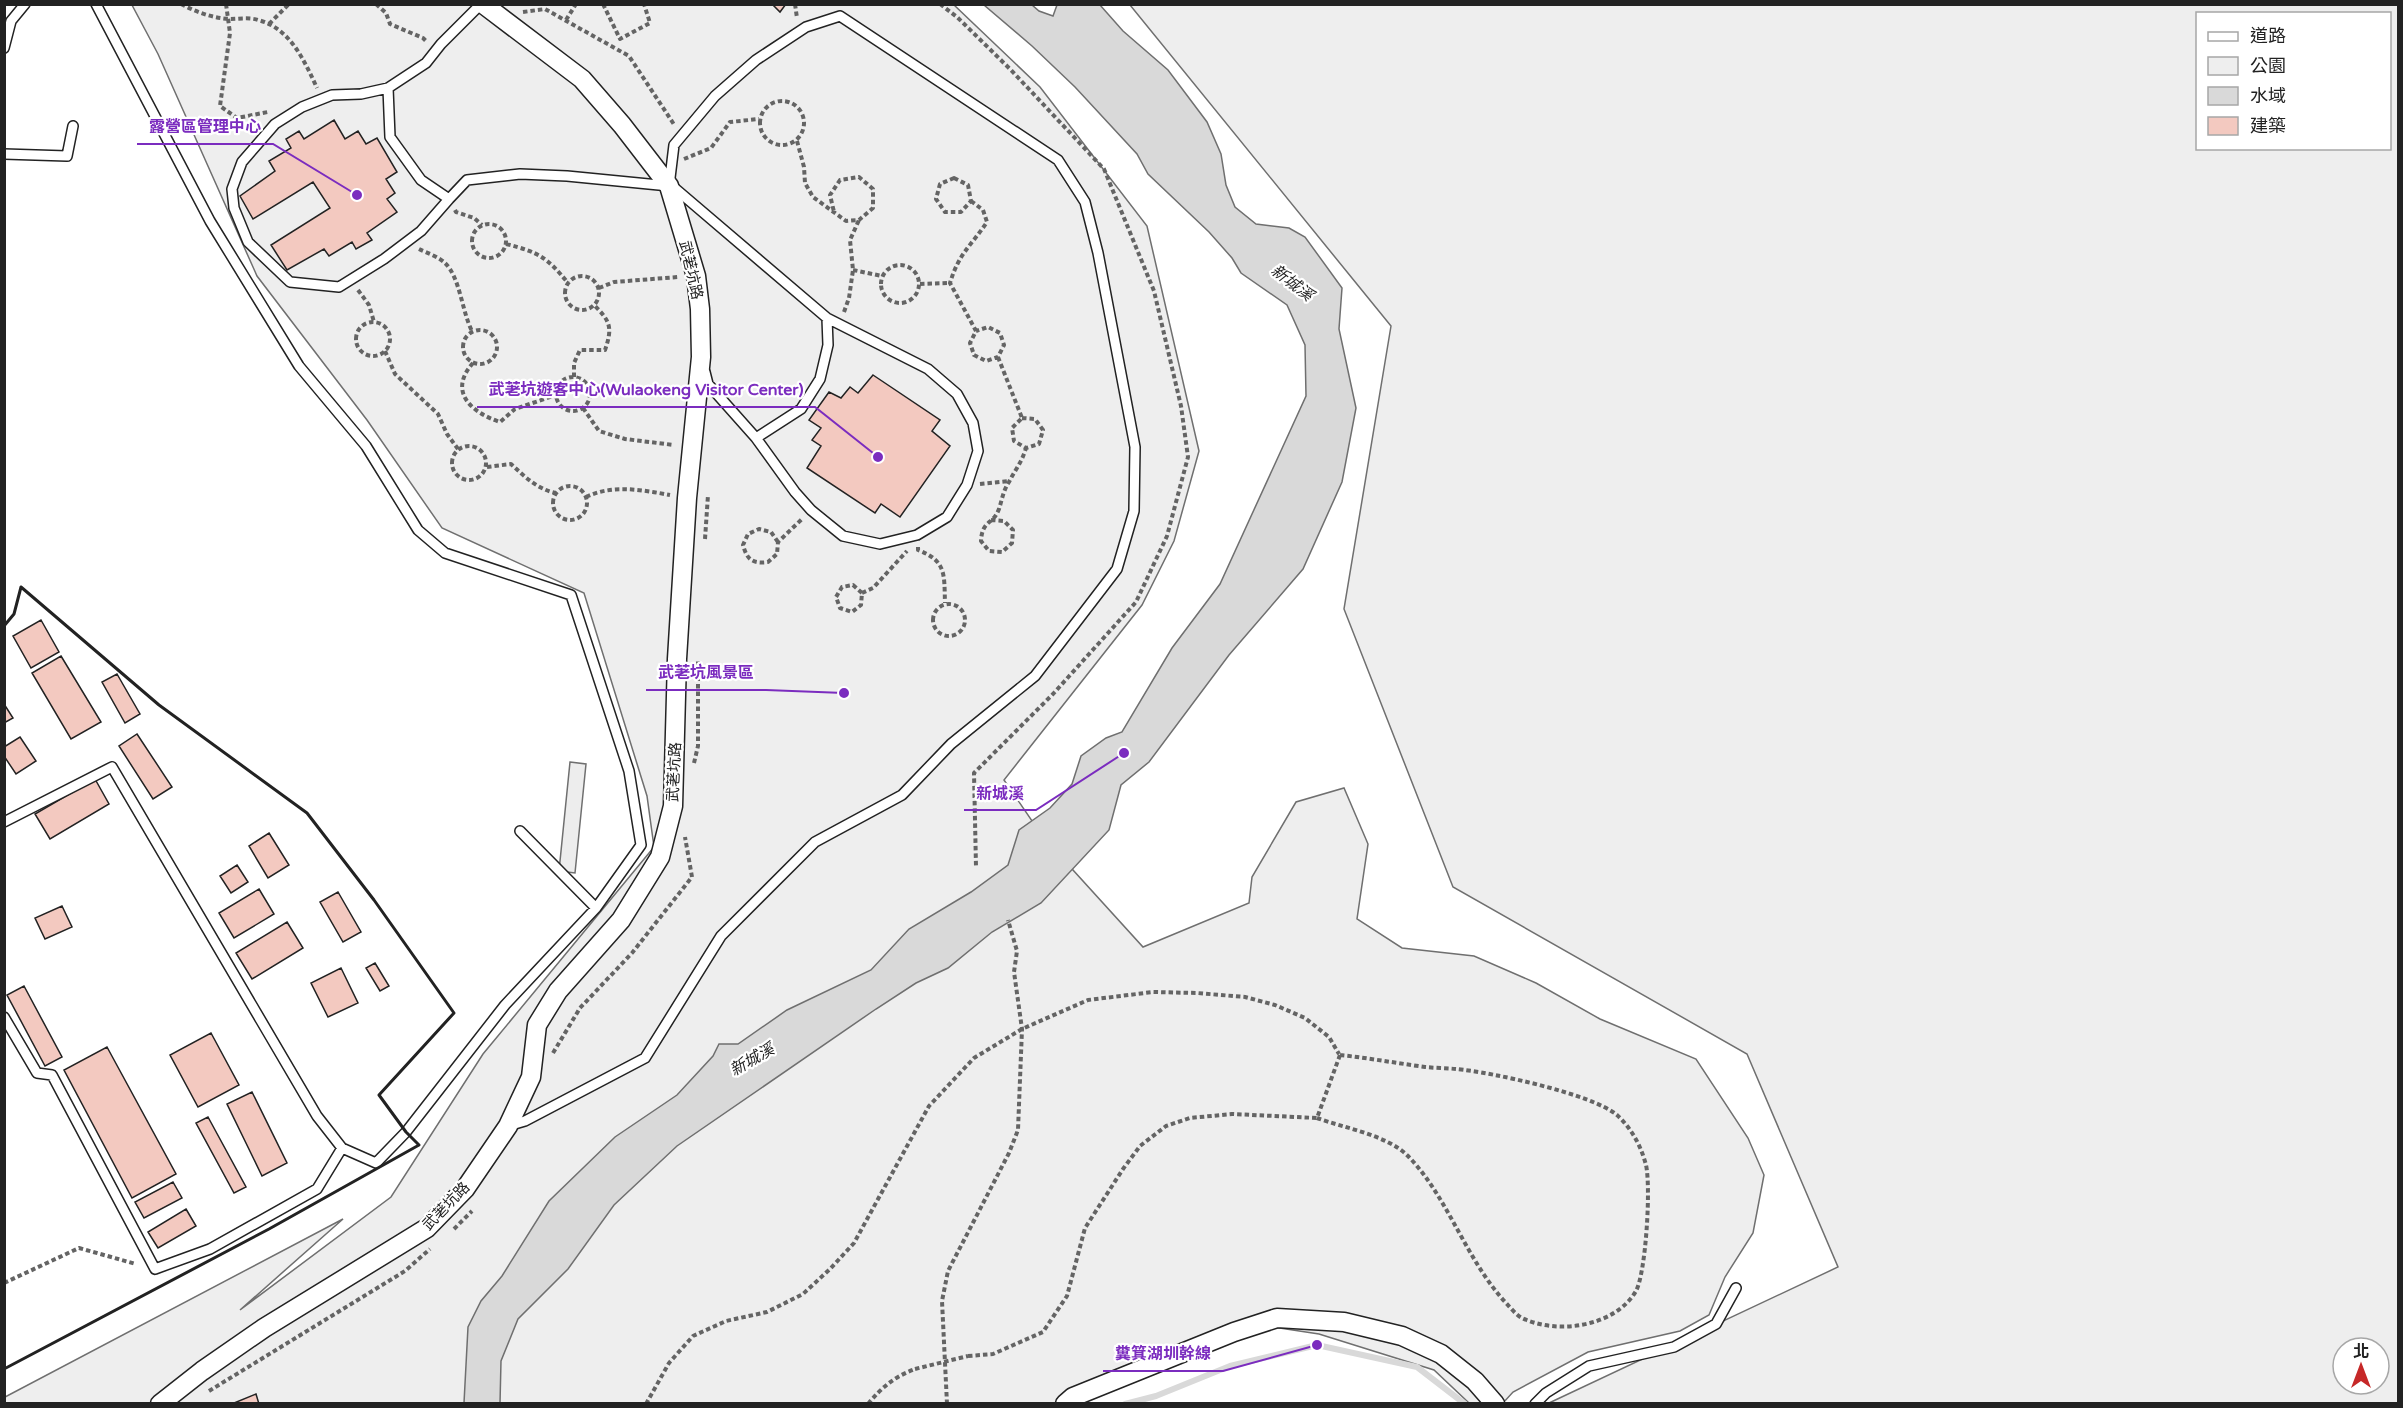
<svg xmlns="http://www.w3.org/2000/svg" width="2403" height="1408" font-family="'Varela Round','Noto Sans TC',sans-serif">
<style>
.green{fill:#eee;stroke:#6f6f6f;stroke-width:1.5;fill-rule:evenodd}
.parking{fill:#ededed;stroke:#6f6f6f;stroke-width:1.5}
.water{fill:#d9d9d9;stroke:#6f6f6f;stroke-width:1.5}
.lines{fill:none;stroke-linecap:round;stroke-linejoin:round}
.stream{stroke:#d9d9d9;stroke-width:6}
.building{fill:#f3c9c0;stroke:#222;stroke-width:1.5}
.service-casing{stroke:#222;stroke-width:12}
.minor-casing{stroke:#222;stroke-width:21}
.path{stroke:#646464;stroke-width:4;stroke-dasharray:4.5 3;stroke-linecap:butt}
.service{stroke:#fff;stroke-width:9}
.minor{stroke:#fff;stroke-width:18}
.path-bridge{stroke:#646464;stroke-width:4;stroke-dasharray:4.5 3;stroke-linecap:butt}
.wall{stroke:#222;stroke-width:3}
.labels{text-anchor:middle;dominant-baseline:central;stroke-width:4.5;stroke-linejoin:round;paint-order:stroke}
.street-label{font-size:15px;fill:#222;stroke:#fff}
.water-label{font-size:16px;font-style:italic;fill:#222;stroke:#fff}
.leader{fill:none;stroke:#7b2cbf;stroke-width:2}
.callout-dot{fill:#7b2cbf;stroke:#fff;stroke-width:2}
.callout-label{font-size:16px;text-anchor:middle;font-weight:bold;fill:#7b2cbf;stroke:#fff;stroke-width:4.5;stroke-linejoin:round;paint-order:stroke}
</style>
<rect width="100%" height="100%" fill="#fff"/>
<!-- green -->
<path class="green" d="M132 5H954L1040 87 1147 226 1199 451 1174 541 1142 605 1004 780 1043 837 1143 947 1249 903 1252 877 1296 802 1344 788 1368 844 1357 919 1402 948 1474 956 1536 983 1600 1019 1696 1059 1748 1138 1764 1175 1753 1233 1725 1277 1709 1315 1680 1331 1588 1352 1513 1392 1503 1403H1469L1434 1370 1319 1334 1273 1327 1203 1351 1081 1403 5 1404V1397L343 1219 240 1310 391 1197 483 1054 654 847 647 796 584 593 442 528 367 420 257 276 158 54Z
M1130 5H2398V1403H1549L1838 1267 1747 1054 1453 887 1344 609 1391 326ZM2198 14H2390V148H2198ZM2343 1348H2379V1384H2343Z"/>
<!-- parking -->
<path class="parking" d="M570 762 586 764 575 873 559 871Z"/>
<!-- water -->
<path class="water" d="M984 5H1032L1039 11 1053 16 1057 5H1100L1123 31 1168 70 1207 122 1221 154 1226 185 1235 207 1256 224 1289 228 1305 237 1342 288 1339 329 1356 408 1342 482 1303 569 1229 655 1149 762 1121 785 1109 830 1041 903 992 932 948 968 916 983 876 1009 677 1146 614 1205 568 1269 518 1319 501 1361 500 1403H464L468 1327 481 1301 502 1276 549 1201 615 1137 677 1095 713 1056 719 1044H738L787 1010 871 970 909 929 971 892 1008 865 1019 830 1050 808 1072 784 1081 756 1106 738 1122 732 1172 648 1220 584 1306 396 1305 345 1287 305 1241 273 1232 258 1209 232 1148 174 1137 154 1075 87 1032 46Z"/>
<g class="lines">
<!-- stream -->
<path class="stream" d="M1125 1404 1156 1396 1230 1366 1317 1345 1417 1367 1465 1404"/>
</g>
<!-- building -->
<path class="building" d="M772 4H786L780 12Z
M334 120 345 139 358 131 366 144 377 138 397 172 386 179 395 193 387 199 397 212 367 233 372 240 356 249 352 242 329 256 324 249 287 270 271 245 330 208 313 182 253 219 240 196 275 171 269 161 291 148 286 139 299 131 304 139Z
M873 375 940 420 932 431 950 446 900 517 881 504 875 513 807 468 821 446 812 440 821 428 809 420 829 392 841 398 850 387 858 393Z
M41 620 59 652 31 668 13 636Z
M61 656 101 722 71 739 32 673Z
M117 674 140 714 125 723 102 682Z
M4 704 13 718 4 723Z
M137 734 172 787 153 799 119 746Z
M20 737 36 761 16 774 4 756V747Z
M95 779 109 804 50 839 35 814Z
M269 833 289 865 268 878 249 846Z
M237 865 248 882 231 893 220 876Z
M259 889 274 914 234 938 219 913Z
M338 892 361 932 343 942 320 902Z
M62 906 72 927 45 939 35 918Z
M287 922 303 948 252 979 236 953Z
M375 963 389 986 380 991 366 968Z
M341 968 358 1003 328 1017 311 983Z
M24 986 62 1057 45 1066 7 995Z
M211 1033 239 1085 198 1107 170 1055Z
M107 1047 176 1174 132 1198 64 1070Z
M252 1092 287 1163 262 1176 227 1104Z
M208 1117 246 1187 234 1193 196 1123Z
M173 1182 182 1198 144 1218 135 1202Z
M186 1209 196 1226 158 1248 148 1232Z
M256 1394 259 1404H234V1403Z"/>
<g class="lines">
<!-- service casing -->
<g class="service-casing">
<path id="service" d="M4 48 11 21 25 4
M388 88 361 94 332 95 302 107 275 124 242 162 232 189 234 208 248 242 290 282 339 287 384 259 421 231 449 199 467 180 520 174 567 176 669 186 674 145 715 96 756 60 806 27 840 16 1058 160 1085 202 1098 253 1135 447 1134 511 1117 569 1035 676 951 744 902 795 815 842 721 936 645 1058 525 1121 508 1126
M4 154 67 156 73 126
M671 185 827 318 928 369 957 394 973 423 978 451 967 485 947 517 917 535 880 544 843 536 811 510 795 492 756 438 801 409 820 379 828 345 827 318
M449 199 421 180 390 137 388 88 426 63 441 44 481 4
M705 372 708 384 756 438
M4 822 112 767 317 1116 342 1148 376 1163 406 1132 505 1005 596 908 641 845 629 771 571 595 445 553 418 530 366 446 299 366 210 221 96 4
M520 831 596 908
M4 1017 37 1073 52 1075 155 1269 210 1249 317 1189 342 1148
M1535 1404 1546 1393 1589 1366 1674 1347 1716 1324 1736 1288"/>
</g>
<!-- minor casing -->
<g class="minor-casing">
<path id="minor" d="M160 1404 202 1371 264 1328 427 1228 465 1189 508 1126 531 1077 537 1025 558 991 621 920 660 857 673 806 677 659 687 498 701 357 700 309 696 276 669 186 622 125 582 79 483 4
M1065 1404 1073 1397 1234 1332 1277 1318 1344 1322 1402 1336 1441 1354 1475 1381 1495 1404"/>
</g>
<!-- path -->
<path class="path" d="M181 4C196 12 212 18 230 19 239 19 249 17 258 20 290 28 304 60 317 88
M226 4 230 33 220 106 237 118 268 112
M376 4 386 13 390 24 423 38 426 41
M603 4 620 39 650 23 644 4
M795 4 797 18
M940 4 957 17 1011 70 1104 169 1154 291 1181 406 1188 457 1167 536 1136 602 1053 694 974 773 976 867
M523 12 545 9 629 56 675 126
M566 20 576 4
M269 24 289 4
M760 123a22 22 0 1 1 44 0a22 22 0 1 1-44 0Z
M797 141 804 167 805 183 813 197 846 221 859 220 873 208V189L859 177 840 180 830 195 834 212
M684 159 711 148 730 122 759 119
M954 178 968 185 971 201 961 212H945L936 199 940 184Z
M971 201 983 210 987 222C971 246 959 253 950 283L976 331 970 343 974 355 986 361 998 357 1004 345 1000 333 988 327 976 331
M455 210 456 212 474 218 482 225
M472 241a17 17 0 1 1 34 0a17 17 0 1 1-34 0Z
M506 244C538 252 547 257 568 283
M419 249C427 253 439 257 445 263 460 277 462 312 472 331
M881 284a19 19 0 1 1 38 0a19 19 0 1 1-38 0Z
M853 270 882 276
M565 293a17 17 0 1 1 34 0a17 17 0 1 1-34 0Z
M920 284 950 283
M599 288 614 282 678 277
M358 290 369 305 374 322
M844 312 849 298 853 270 850 240 859 220
M356 339a17 17 0 1 1 34 0a17 17 0 1 1-34 0Z
M463 347a17 17 0 1 1 34 0a17 17 0 1 1-34 0Z
M385 351 395 374 438 414 447 434 458 449
M998 357 1022 418
M473 363C448 391 470 412 500 422L515 409 556 395
M574 377V363L580 350H605C613 327 610 321 594 305
M556 394a17 17 0 1 1 34 0a17 17 0 1 1-34 0Z
M583 408 599 431 625 439 674 445
M1022 418 1035 419 1043 430 1039 444 1026 448 1014 441 1012 428Z
M452 463a17 17 0 1 1 34 0a17 17 0 1 1-34 0Z
M487 467 511 464C525 477 536 488 555 493
M980 484 1009 481
M553 503a17 17 0 1 1 34 0a17 17 0 1 1-34 0Z
M586 497C613 484 642 490 670 495
M991 520 1004 521 1013 530 1012 543 1002 552 989 551 981 541C982 520 993 525 999 509 1002 500 1003 491 1009 482 1015 470 1022 462 1026 448
M705 539 708 495
M778 542 771 532 759 529 748 534 743 545C747 560 753 564 768 562L777 554 778 542 802 519
M918 547V550C947 561 944 575 945 603
M853 585 862 593 861 605 852 612 840 608 836 597 842 587Z
M862 593 873 588 907 551
M933 620a16 16 0 1 1 32 0a16 16 0 1 1-32 0Z
M694 763 698 746V660
M553 1053 580 1008 632 953 692 877 685 837
M1317 1118C1344 1128 1387 1135 1408 1156 1448 1197 1466 1260 1506 1303 1510 1307 1516 1315 1522 1318 1557 1335 1615 1327 1636 1291 1646 1272 1651 1187 1646 1165 1641 1146 1632 1129 1617 1115 1592 1094 1491 1072 1456 1069 1446 1068 1435 1068 1425 1067 1396 1063 1368 1058 1340 1055
M454 1229 472 1211
M4 1283 79 1248 136 1264
M968 1356 993 1354 1043 1332 1067 1296 1085 1228 1123 1169 1140 1146 1166 1126 1190 1118 1232 1114 1317 1118 1340 1055
M209 1391 405 1271 430 1249
M646 1404 669 1363 693 1336 726 1321 767 1312 803 1294 830 1269 854 1243 929 1106 974 1058 1022 1029 1088 1000 1153 992 1197 993 1245 997 1275 1005 1305 1018 1329 1037 1339 1054
M868 1404C882 1387 894 1377 915 1369
M947 1404 942 1301 948 1271 1009 1153 1018 1130 1022 1029 1014 972 1017 951 1008 920"/>
<!-- service -->
<use href="#service" class="service"/>
<!-- minor -->
<use href="#minor" class="minor"/>
<!-- path-bridge -->
<path class="path-bridge" d="M915 1369 968 1356"/>
<!-- wall -->
<path class="wall" d="M4 626 14 614 21 587 159 705 307 813 374 900 454 1013 379 1095 406 1132 419 1145 269 1229 4 1369"/>
</g>
<g class="labels">
<!-- street labels -->
<g class="street-label">
<text transform="translate(691 270) rotate(77)">武荖坑路</text>
<text transform="translate(674 772) rotate(-87)">武荖坑路</text>
<text transform="translate(446 1206) rotate(-46)">武荖坑路</text>
</g>
<!-- water labels -->
<g class="water-label">
<text transform="translate(1292 283) rotate(38)">新城溪</text>
<text transform="translate(752 1060) rotate(-30)">新城溪</text>
</g>
</g>
<!-- callouts -->
<path class="leader" d="M357 195L273 144H137M878 457L815 407H477M844 693L766 690H646M1124 753L1036 810H964M1317 1345L1223 1371H1103"/>
<g class="callout-dot">
<circle cx="357" cy="195" r="6"/>
<circle cx="878" cy="457" r="6"/>
<circle cx="844" cy="693" r="6"/>
<circle cx="1124" cy="753" r="6"/>
<circle cx="1317" cy="1345" r="6"/>
</g>
<g class="callout-label">
<text x="205" y="132">露營區管理中心</text>
<text x="646" y="395">武荖坑遊客中心(Wulaokeng Visitor Center)</text>
<text x="706" y="678">武荖坑風景區</text>
<text x="1000" y="799">新城溪</text>
<text x="1163" y="1359">糞箕湖圳幹線</text>
</g>
<!-- border -->
<rect width="2403" height="1408" fill="none" stroke="#222222" stroke-width="12"/>
<!-- legend -->
<rect x="2196" y="12" width="195" height="138" fill="#ffffff" stroke="#a7a7a7" stroke-width="1.5"/>
<rect x="2208" y="32" width="30" height="9" fill="#ffffff" stroke="#a7a7a7" stroke-width="1.5"/>
<text x="2250" y="42" font-size="18" fill="#222222">道路</text>
<rect x="2208" y="57" width="30" height="18" fill="#eeeeee" stroke="#a7a7a7" stroke-width="1.5"/>
<text x="2250" y="72" font-size="18" fill="#222222">公園</text>
<rect x="2208" y="87" width="30" height="18" fill="#d9d9d9" stroke="#a7a7a7" stroke-width="1.5"/>
<text x="2250" y="102" font-size="18" fill="#222222">水域</text>
<rect x="2208" y="117" width="30" height="18" fill="#f3c9c0" stroke="#a7a7a7" stroke-width="1.5"/>
<text x="2250" y="132" font-size="18" fill="#222222">建築</text>
<!-- north arrow -->
<g transform="translate(2361 1366)"><circle r="28" fill="#ffffff" stroke="#a7a7a7" stroke-width="1.5"/>
<path d="M0-4.5L10 22L0 15L-10 22Z" fill="#c62828"/>
<text y="-9" font-size="16" font-weight="bold" text-anchor="middle" fill="#222222">北</text>
</g>
</svg>
